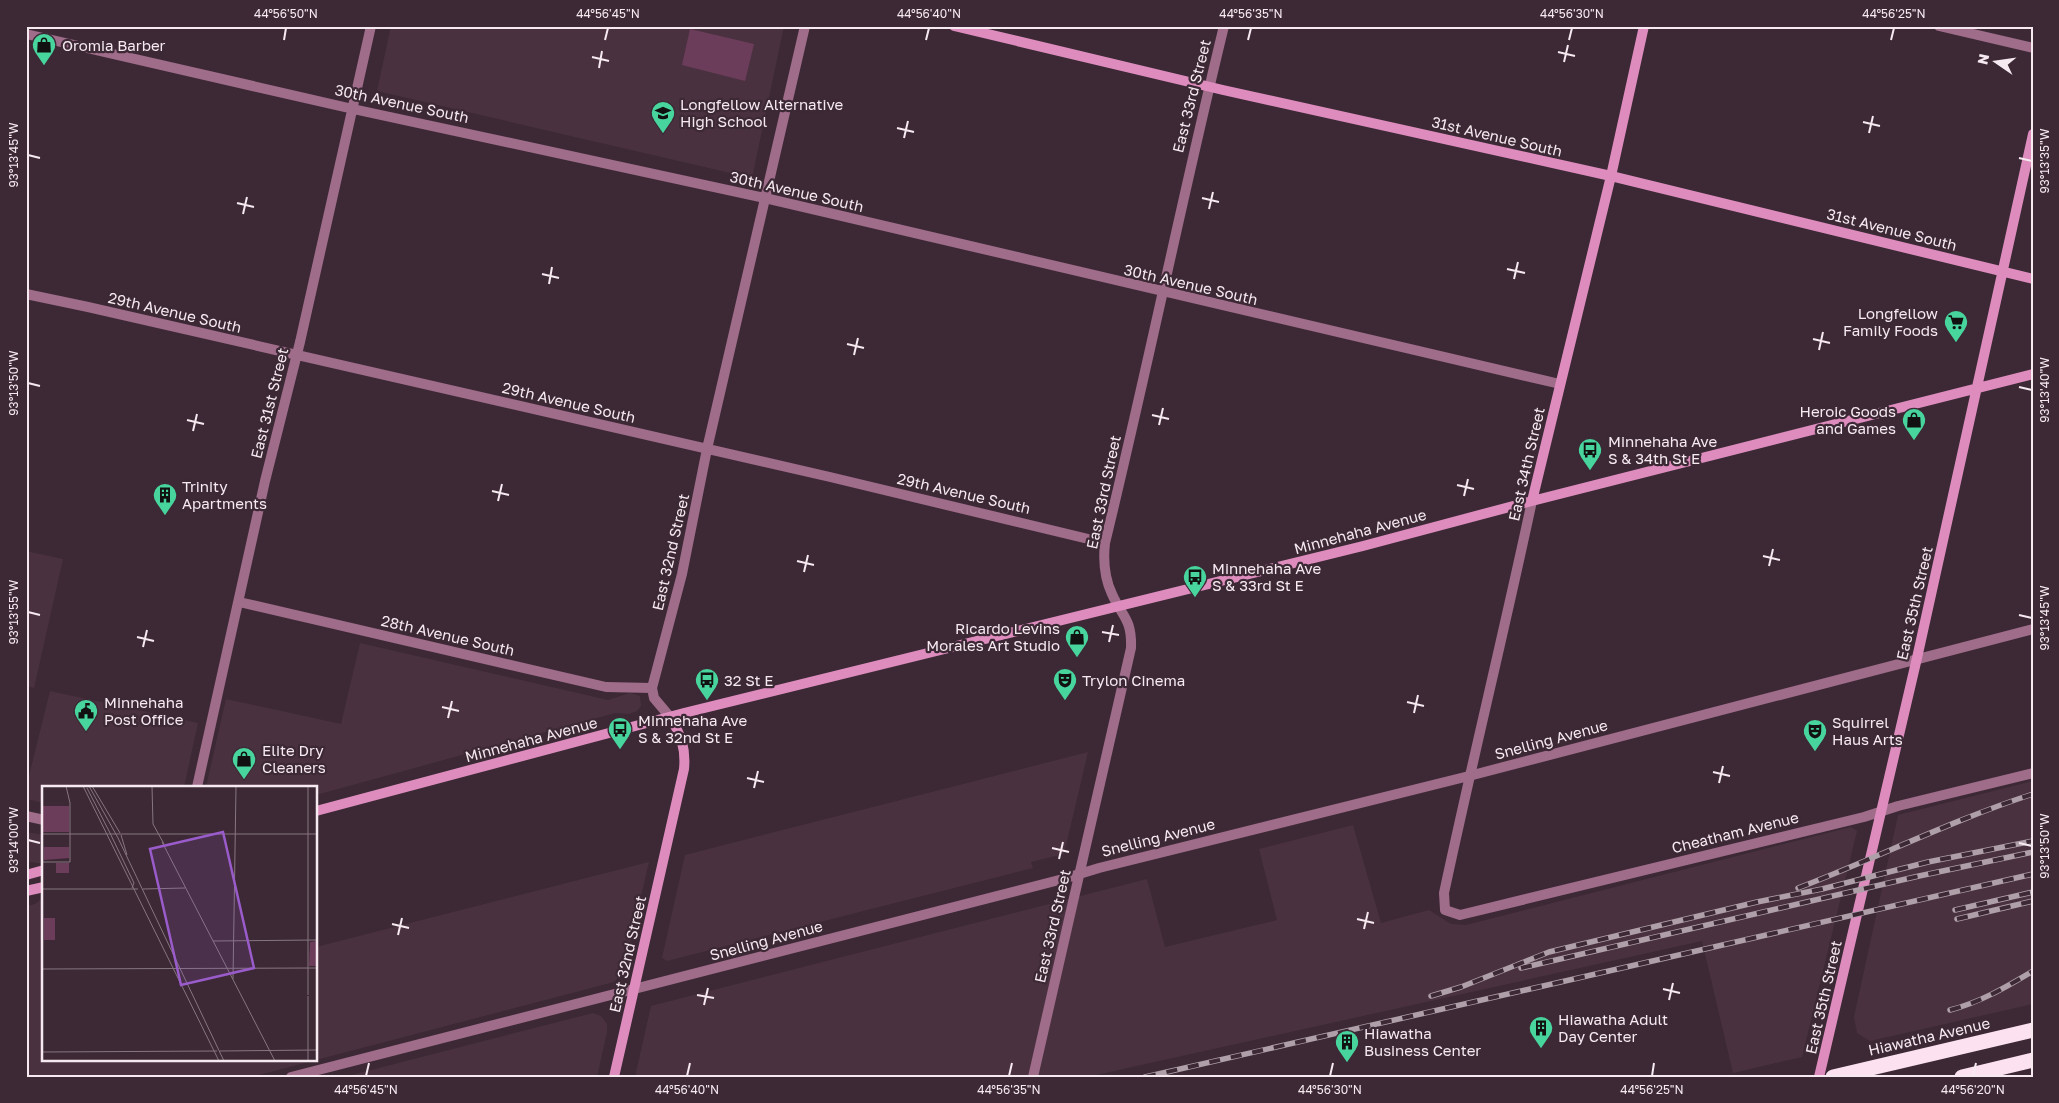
<svg xmlns="http://www.w3.org/2000/svg" width="2059" height="1103" font-family="'Golos Text',sans-serif">
<style>
.built{fill:#4a3140}
.green{fill:#6c3d5a}
.lines{fill:none;stroke-linecap:round;stroke-linejoin:round}
.street{stroke:#9f6c8a;stroke-width:10}
.secondary{stroke:#dd8cbd;stroke-width:10}
.highway{stroke:#fce2f1;stroke-width:15}
.rail-casing{stroke:#ae9fa8;stroke-width:5.5}
.rail{stroke:#3c2935;stroke-width:4;stroke-dasharray:11;stroke-linecap:butt}
.ticks{fill:none;stroke:#f6e9f0;stroke-width:2}
.labels{text-anchor:middle;dominant-baseline:central;stroke-width:4.5;stroke-linejoin:round;paint-order:stroke}
.poi-label{font-size:15px;fill:#f6e9f0;stroke:#3c2935;text-anchor:start}
.street-label{font-size:15px;fill:#f6e9f0;stroke:#3c2935}
.inset-road{fill:none;stroke:#867680;stroke-width:1}
.view{fill:#9a5bcb;fill-opacity:0.15;stroke:#9a5bcb;stroke-width:2.5}
.inset-edge{fill:none;stroke:#f6e9f0;stroke-width:2.5}
.neatline{fill:none;stroke:#f6e9f0;stroke-width:2}
.ticks-label{font-size:12px;text-anchor:middle;fill:#f6e9f0}
</style>
<rect width="100%" height="100%" fill="#3c2935"/>
<!-- built -->
<path class="built" d="M391 26H784L752 178 377 91Z
M26 551 63 559 34 688 26 686Z
M360 643 608 700 630 693 640 696 641 706 637 711 629 714 615 713 316 795V787H206L226 699 341 724Z
M50 691 198 723 184 787H44V803L26 799V788Z
M1088 752 1064 854 1031 862 1033 868 667 961 662 958 685 855Z
M2033 781V1004L1870 1041 1857 1033 1854 1017 1898 815Z
M1353 825 1381 923 1429 910 1451 924 1466 925 1851 827 1857 831 1802 1057 1733 1073 1702 941 1087 1077H635L651 1006 1147 879 1165 947 1277 920 1259 849Z
M26 832 44 835V864L31 862 26 863Z
M649 862 624 970 614 982 251 1077H26V906L35 904 44 897V1059H316V947Z
M593 1013 601 1016 607 1024V1032L597 1077H344Z"/>
<!-- green -->
<path class="green" d="M690 29 754 44 745 81 682 65Z"/>
<g class="lines">
<!-- street -->
<path class="street" d="M1939 26 2033 48
M26 34 353 109 765 198 1560 384
M26 294 88 307 830 477 1105 543
M1532 501C1504 632 1472 762 1444 893L1445 910 1460 915 1864 817 1898 806 2033 773
M239 602 606 687 652 688
M670 717 654 698 652 688 682 574 707 449 805 26
M197 787 265 481 300 342 371 26
M26 816 44 820
M291 1077 1063 879 1099 868 1469 776 2033 629
M1033 1077 1131 648C1132 618 1122 617 1112 594 1104 577 1103 561 1105 543 1147 371 1182 198 1224 26"/>
<!-- secondary -->
<path class="secondary" d="M954 26 1223 90 1611 176 2033 279
M1532 501 1611 176 1644 26
M316 811 684 713 1363 546 1532 501 2033 374
M26 875 44 870
M26 891 44 887
M614 1077 684 769C686 748 681 735 670 717
M1819 1077 1917 658 2033 134"/>
<!-- highway -->
<path class="highway" d="M1833 1077 2033 1030
M1962 1077 2033 1060"/>
<!-- rail casing -->
<g class="rail-casing">
<path id="rail" d="M1798 888C1877 858 1952 820 2033 794
M1955 910 2033 892
M1957 919 2033 901
M1521 968 1919 876 2033 852
M1431 996 1461 987 1549 952 1757 902 1822 889 1928 862 2033 841
M1950 1010C1981 1002 2006 987 2033 971
M1145 1077 2033 874"/>
</g>
<!-- rail -->
<use href="#rail" class="rail"/>
</g>
<!-- ticks -->
<path class="ticks" d="M284 40 286 28M605 40 608 28M926 40 929 28M1248 40 1251 28M1569 40 1572 28M1891 40 1894 28M1558 52 1575 56M592 57 609 61M1564 62 1568 45M599 68 602 51M1863 122 1880 126M897 128 914 132M1869 133 1873 116M904 138 908 121M28 155 40 158M2019 158 2032 161M1202 198 1219 202M237 203 254 207M1209 209 1213 192M243 214 247 197M1507 269 1525 273M542 274 559 278M1514 279 1518 262M549 284 552 267M1813 339 1830 343M847 344 864 348M1819 350 1823 332M854 355 858 338M28 383 40 386M2019 387 2032 390M1152 415 1169 419M187 420 204 424M1159 425 1163 408M193 431 197 414M1457 485 1474 489M492 491 509 495M1464 496 1468 479M498 501 502 484M1763 556 1780 560M797 561 814 565M1769 566 1773 549M804 572 808 555M28 612 40 615M2019 615 2032 618M1102 632 1119 635M137 637 154 641M1109 642 1113 625M143 647 147 630M1407 702 1424 706M442 707 459 711M1414 713 1418 695M448 718 452 701M1713 772 1730 776M747 778 764 782M1719 783 1723 766M754 788 758 771M28 840 40 843M2019 843 2032 846M1052 848 1069 852M1059 859 1063 842M1357 919 1374 923M392 924 409 928M1364 929 1368 912M398 935 402 918M1663 989 1680 993M697 995 714 998M1669 1000 1673 983M704 1005 708 988M366 1076 369 1063M687 1076 690 1063M1009 1076 1012 1063M1330 1076 1333 1063M1652 1076 1654 1063M1973 1076 1976 1063"/>
<!-- icons -->
<defs>
<g id="shop-pin" transform="scale(1.25)"><path d="M0 17L-7.5 6A9.5 9.5 0 1 1 7.5 6Z" fill="#48d49d" stroke="#3c2935"/><path d="M-5-2.5h2.3a2.7 3.5 0 0 1 5.4 0H5L5.5 6h-11ZM-1.5-2.5h3a1.5 2.3 0 0 0-3 0Z" fill="#111"/></g>
<g id="school-pin" transform="scale(1.25)"><path d="M0 17L-7.5 6A9.5 9.5 0 1 1 7.5 6Z" fill="#48d49d" stroke="#3c2935"/><path d="M0-5L7-2L0 1L-7-2ZM-4 1L0 2.5L4 1V4Q0 6-4 4Z" fill="#111"/></g>
<g id="supermarket-pin" transform="scale(1.25)"><path d="M0 17L-7.5 6A9.5 9.5 0 1 1 7.5 6Z" fill="#48d49d" stroke="#3c2935"/><path d="M-6-5.5h2.5l.6 2H6L4.5 2H-2.5L-4.4-4H-6ZM-1.5 3.2a1.3 1.3 0 1 0 .1 0ZM3 3.2a1.3 1.3 0 1 0 .1 0Z" fill="#111"/></g>
<g id="bus-pin" transform="scale(1.25)"><path d="M0 17L-7.5 6A9.5 9.5 0 1 1 7.5 6Z" fill="#48d49d" stroke="#3c2935"/><path d="M-5-6H5V4H4V6H2V4H-2V6H-4V4H-5ZM-3.5-4V0h7V-4ZM-3.5 1.2v1.5H-2V1.2ZM2 1.2v1.5H3.5V1.2Z" fill="#111"/></g>
<g id="building-pin" transform="scale(1.25)"><path d="M0 17L-7.5 6A9.5 9.5 0 1 1 7.5 6Z" fill="#48d49d" stroke="#3c2935"/><path d="M-4-6H4V6H1V3H-1V6H-4ZM-2.5-4.3h1.7v1.8h-1.7ZM.8-4.3h1.7v1.8H.8ZM-2.5-1h1.7V.8h-1.7ZM.8-1h1.7V.8H.8Z" fill="#111"/></g>
<g id="theatre-pin" transform="scale(1.25)"><path d="M0 17L-7.5 6A9.5 9.5 0 1 1 7.5 6Z" fill="#48d49d" stroke="#3c2935"/><path d="M-5-5.5Q0-4 5-5.5V0Q5 5 0 6Q-5 5-5 0ZM-3.3-2.5H-1v1.5H-3.3ZM1-2.5H3.3v1.5H1ZM-2.8 1Q0 5.5 2.8 1Z" fill="#111"/></g>
<g id="civic-pin" transform="scale(1.25)"><path d="M0 17L-7.5 6A9.5 9.5 0 1 1 7.5 6Z" fill="#48d49d" stroke="#3c2935"/><path d="M-.6-6.5H3V-4.5H.6V-3L4-1V1h2V6H-6V1h2V-1L-.6-3ZM-1.2 2.5V6h2.4V2.5Z" fill="#111"/></g>
</defs>
<g fill-rule="evenodd">
<use href="#shop-pin" x="44" y="45"/>
<use href="#school-pin" x="663" y="113"/>
<use href="#supermarket-pin" x="1956" y="322"/>
<use href="#shop-pin" x="1914" y="420"/>
<use href="#bus-pin" x="1590" y="450"/>
<use href="#building-pin" x="165" y="495"/>
<use href="#bus-pin" x="1195" y="577"/>
<use href="#shop-pin" x="1077" y="637"/>
<use href="#bus-pin" x="707" y="680"/>
<use href="#theatre-pin" x="1065" y="680"/>
<use href="#civic-pin" x="86" y="711"/>
<use href="#bus-pin" x="620" y="729"/>
<use href="#theatre-pin" x="1815" y="731"/>
<use href="#shop-pin" x="244" y="759"/>
<use href="#building-pin" x="1541" y="1028"/>
<use href="#building-pin" x="1347" y="1042"/>
</g>
<g class="labels">
<!-- poi labels -->
<g class="poi-label">
<text x="62" y="45">Oromia Barber</text>
<text x="680" y="104">Longfellow Alternative<tspan x="680" dy="17">High School</tspan></text>
<text x="1938" y="313" text-anchor="end">Longfellow<tspan x="1938" dy="17">Family Foods</tspan></text>
<text x="1896" y="411" text-anchor="end">Heroic Goods<tspan x="1896" dy="17">and Games</tspan></text>
<text x="1608" y="441">Minnehaha Ave<tspan x="1608" dy="17">S &amp; 34th St E</tspan></text>
<text x="182" y="486">Trinity<tspan x="182" dy="17">Apartments</tspan></text>
<text x="1212" y="568">Minnehaha Ave<tspan x="1212" dy="17">S &amp; 33rd St E</tspan></text>
<text x="1060" y="628" text-anchor="end">Ricardo Levins<tspan x="1060" dy="17">Morales Art Studio</tspan></text>
<text x="724" y="680">32 St E</text>
<text x="1082" y="680">Trylon Cinema</text>
<text x="104" y="702">Minnehaha<tspan x="104" dy="17">Post Office</tspan></text>
<text x="638" y="720">Minnehaha Ave<tspan x="638" dy="17">S &amp; 32nd St E</tspan></text>
<text x="1832" y="722">Squirrel<tspan x="1832" dy="17">Haus Arts</tspan></text>
<text x="262" y="750">Elite Dry<tspan x="262" dy="17">Cleaners</tspan></text>
<text x="1558" y="1019">Hiawatha Adult<tspan x="1558" dy="17">Day Center</tspan></text>
<text x="1364" y="1033">Hiawatha<tspan x="1364" dy="17">Business Center</tspan></text>
</g>
<!-- street labels -->
<g class="street-label">
<text transform="translate(1191 96) rotate(-76)">East 33rd Street</text>
<text transform="translate(402 103) rotate(12)">30th Avenue South</text>
<text transform="translate(1497 136) rotate(13)">31st Avenue South</text>
<text transform="translate(797 191) rotate(13)">30th Avenue South</text>
<text transform="translate(1892 229) rotate(14)">31st Avenue South</text>
<text transform="translate(1191 284) rotate(13)">30th Avenue South</text>
<text transform="translate(175 312) rotate(13)">29th Avenue South</text>
<text transform="translate(569 402) rotate(13)">29th Avenue South</text>
<text transform="translate(269 403) rotate(-76)">East 31st Street</text>
<text transform="translate(1526 464) rotate(-77)">East 34th Street</text>
<text transform="translate(1103 492) rotate(-78)">East 33rd Street</text>
<text transform="translate(964 493) rotate(13)">29th Avenue South</text>
<text transform="translate(1360 531) rotate(-15)">Minnehaha Avenue</text>
<text transform="translate(670 552) rotate(-77)">East 32nd Street</text>
<text transform="translate(1914 603) rotate(-77)">East 35th Street</text>
<text transform="translate(448 635) rotate(13)">28th Avenue South</text>
<text transform="translate(531 739) rotate(-15)">Minnehaha Avenue</text>
<text transform="translate(1551 739) rotate(-15)">Snelling Avenue</text>
<text transform="translate(1735 832) rotate(-14)">Cheatham Avenue</text>
<text transform="translate(1158 837) rotate(-14)">Snelling Avenue</text>
<text transform="translate(1052 926) rotate(-77)">East 33rd Street</text>
<text transform="translate(766 940) rotate(-15)">Snelling Avenue</text>
<text transform="translate(627 954) rotate(-77)">East 32nd Street</text>
<text transform="translate(1823 997) rotate(-77)">East 35th Street</text>
<text transform="translate(1929 1036) rotate(-13)">Hiawatha Avenue</text>
</g>
</g>
<!-- overview -->
<g transform="translate(42 786)">
<rect width="275" height="275" fill="#3c2935"/>
<path d="M0 0 1 20H27V46H0ZM2 61H27V72L2 74ZM14 77H27V87H14ZM2 132H13V154H2ZM275 155V180H267L268 156Z" fill="#6c3d5a"/>
<path class="inset-road" d="M41 0 177 275M47 0 76 52 182 275M50 0 78 47M110 0 111 38 122 58M45 2 68 47M68 47 92 97 90 102M0 48H275M79 49 85 69M120 56 233 275M0 76H28V17L24 0M0 103H96M101 103 143 102M171 155 275 154M0 183 275 182M191 193 194 0M266 209V0M266 210V275M178 265 275 264M0 266 175 265"/>
<path class="view" d="M181 46 212 182 139 199 108 63Z"/>
<rect width="275" height="275" class="inset-edge"/>
</g>
<!-- border -->
<rect width="2059" height="1103" fill="none" stroke="#3c2935" stroke-width="55"/>
<!-- north arrow -->
<g transform="translate(1996 62) rotate(283)" stroke="#3c2935" stroke-width="4" paint-order="stroke">
<path d="M0-4L9 19L0 12L-9 19Z" fill="#f6e9f0"/>
<text y="-8" font-size="14" font-weight="bold" text-anchor="middle" fill="#f6e9f0">N</text>
</g>
<rect x="28" y="28" width="2004" height="1048" class="neatline"/>
<g class="ticks-label">
<text x="286" y="18">44°56'50"N</text>
<text x="608" y="18">44°56'45"N</text>
<text x="929" y="18">44°56'40"N</text>
<text x="1251" y="18">44°56'35"N</text>
<text x="1572" y="18">44°56'30"N</text>
<text x="1894" y="18">44°56'25"N</text>
<text transform="translate(14 155) rotate(-90)" y="4">93°13'45"W</text>
<text transform="translate(2045 161) rotate(-90)" y="4">93°13'35"W</text>
<text transform="translate(14 383) rotate(-90)" y="4">93°13'50"W</text>
<text transform="translate(2045 390) rotate(-90)" y="4">93°13'40"W</text>
<text transform="translate(14 612) rotate(-90)" y="4">93°13'55"W</text>
<text transform="translate(2045 618) rotate(-90)" y="4">93°13'45"W</text>
<text transform="translate(14 840) rotate(-90)" y="4">93°14'00"W</text>
<text transform="translate(2045 846) rotate(-90)" y="4">93°13'50"W</text>
<text x="366" y="1094">44°56'45"N</text>
<text x="687" y="1094">44°56'40"N</text>
<text x="1009" y="1094">44°56'35"N</text>
<text x="1330" y="1094">44°56'30"N</text>
<text x="1652" y="1094">44°56'25"N</text>
<text x="1973" y="1094">44°56'20"N</text>
</g>
</svg>
